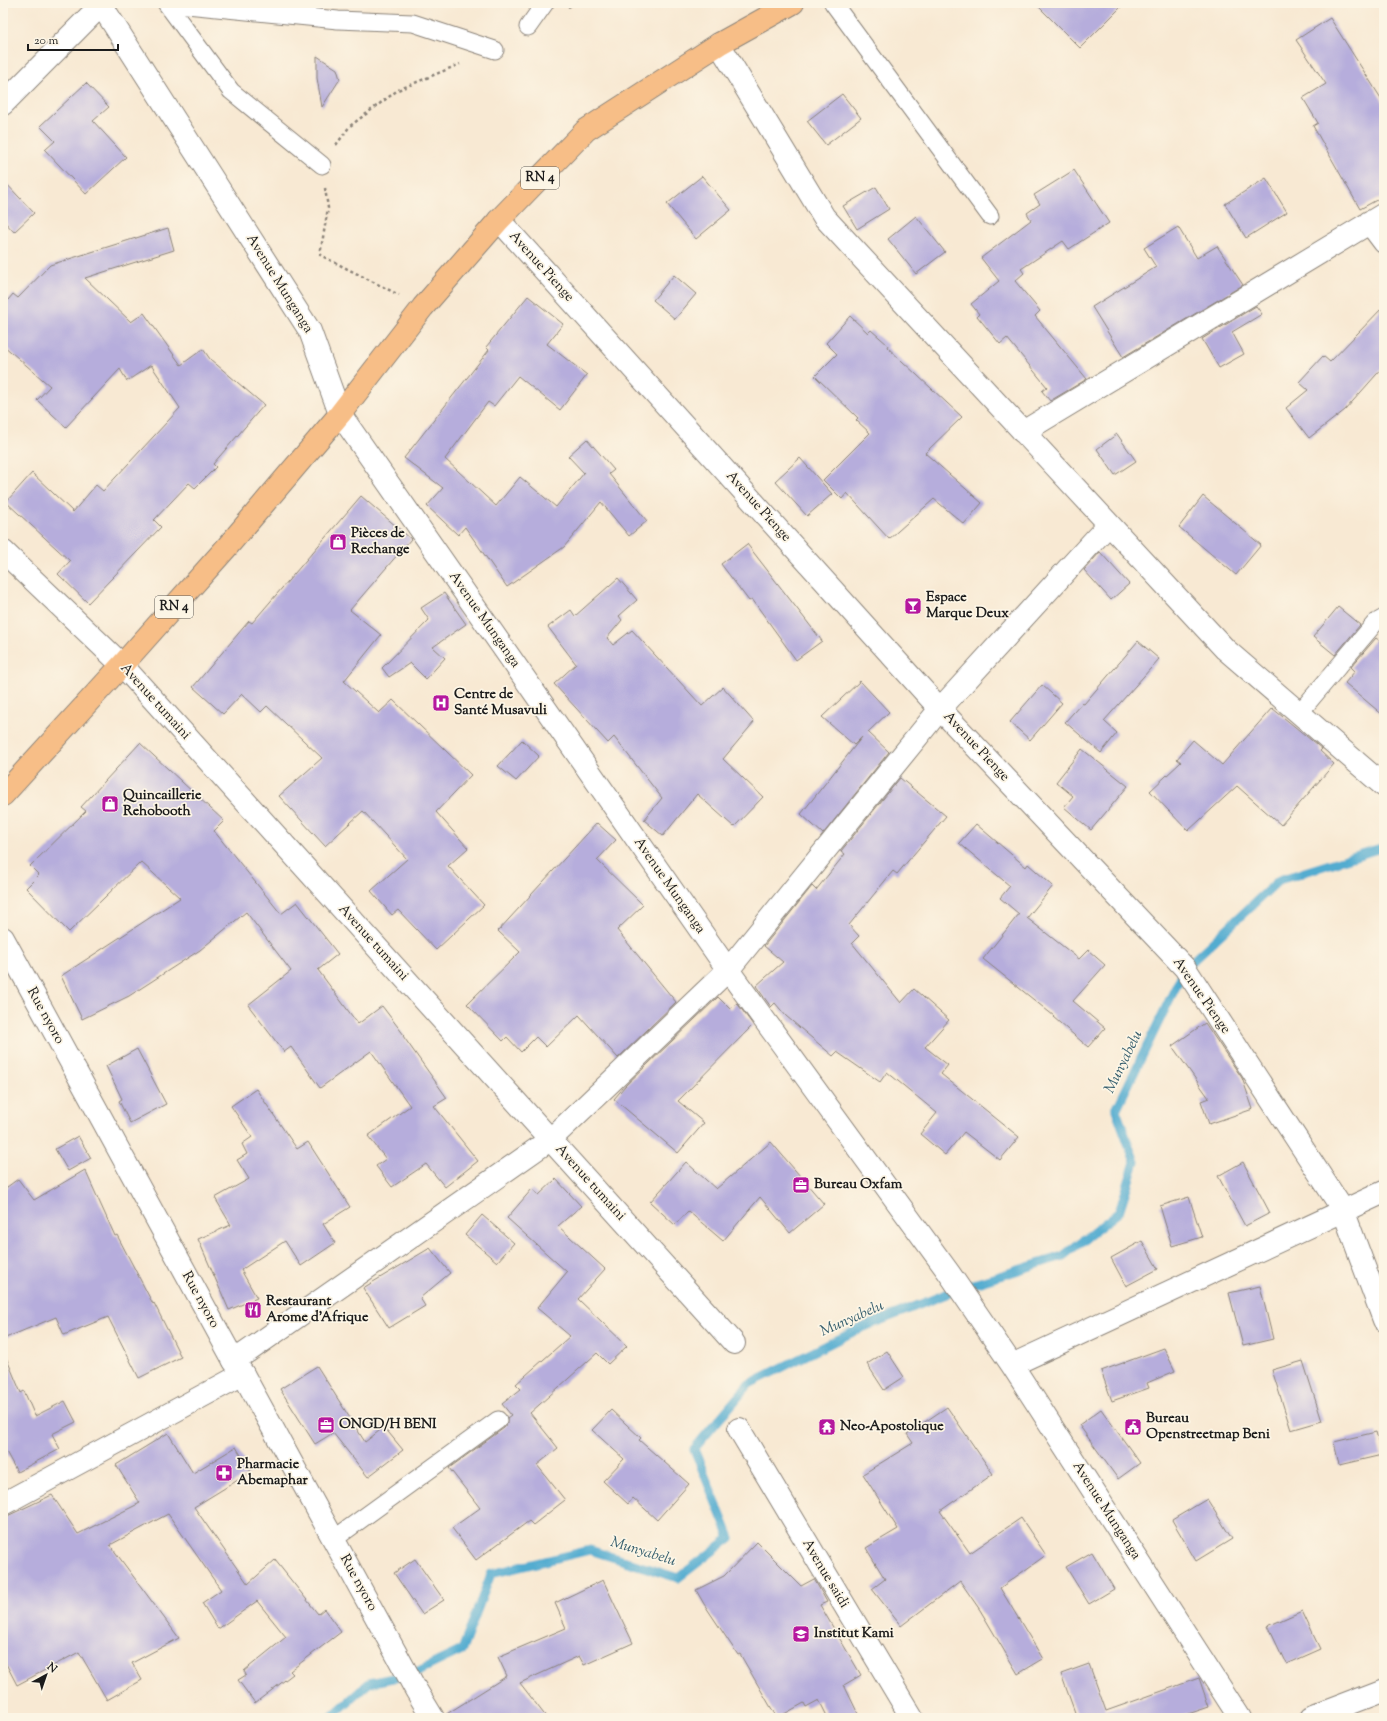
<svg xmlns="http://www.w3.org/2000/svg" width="1387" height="1721" font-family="'Sorts Mill Goudy',serif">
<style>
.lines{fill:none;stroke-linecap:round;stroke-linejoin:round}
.stream{stroke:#52acd0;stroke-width:9}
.building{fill:#b6addc}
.service-casing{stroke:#8a8278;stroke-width:19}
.minor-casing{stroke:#8a8278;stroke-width:24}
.tertiary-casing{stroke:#8a8278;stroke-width:24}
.trunk-casing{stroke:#8a8278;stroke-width:24}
.path{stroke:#8a8278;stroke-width:2.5;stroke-dasharray:3 3;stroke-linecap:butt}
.service{stroke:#fff;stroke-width:17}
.minor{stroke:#fff;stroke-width:22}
.tertiary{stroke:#fff;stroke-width:22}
.trunk{stroke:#f7be87;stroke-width:22}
.labels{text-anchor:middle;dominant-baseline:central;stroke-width:3.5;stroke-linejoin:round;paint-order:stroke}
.shield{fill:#fcf5e5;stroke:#5f5d58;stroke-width:1}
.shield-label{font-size:13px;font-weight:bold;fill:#1c1c1c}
.street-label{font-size:14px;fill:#1c1c1c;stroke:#fcf5e5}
.poi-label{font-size:14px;font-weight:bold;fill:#1c1c1c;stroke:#fcf5e5;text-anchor:start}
.water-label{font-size:15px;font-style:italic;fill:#345d6d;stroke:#fcf5e5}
</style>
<rect width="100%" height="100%" fill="#fcf5e5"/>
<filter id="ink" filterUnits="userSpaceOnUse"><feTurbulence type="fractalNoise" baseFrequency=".025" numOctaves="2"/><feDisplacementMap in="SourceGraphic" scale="8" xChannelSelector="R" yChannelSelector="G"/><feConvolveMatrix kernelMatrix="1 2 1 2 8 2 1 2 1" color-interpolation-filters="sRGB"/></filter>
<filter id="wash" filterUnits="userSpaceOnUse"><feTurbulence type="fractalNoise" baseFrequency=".012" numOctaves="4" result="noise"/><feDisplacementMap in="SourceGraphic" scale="16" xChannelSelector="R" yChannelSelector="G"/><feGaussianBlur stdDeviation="0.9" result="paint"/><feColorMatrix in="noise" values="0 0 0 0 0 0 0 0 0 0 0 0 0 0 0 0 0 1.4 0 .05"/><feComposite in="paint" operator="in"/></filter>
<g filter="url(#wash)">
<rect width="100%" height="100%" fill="#f8e9d3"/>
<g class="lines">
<!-- stream -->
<path class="stream" d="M330 1718 369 1683 412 1674 462 1650 491 1574 590 1550 678 1578 730 1538 694 1449 749 1384 859 1329 961 1288 1063 1256 1119 1212 1135 1162 1116 1110 1185 968 1279 880 1384 847"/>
</g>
<g id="blocks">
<!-- building -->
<path class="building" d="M1035 3H1125L1080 48Z
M1330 18 1384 103V196L1360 209 1313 126 1318 123 1303 98 1326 84 1296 40Z
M317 56 337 69 340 79 322 107 317 78Z
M86 83 109 107 93 121 126 157 86 194 45 150 55 141 40 126Z
M842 94 861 118 826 145 807 121Z
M1074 170 1109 223 1069 249 1063 241 1021 269 1024 273 1015 281 1040 311 1035 316 1087 379 1050 401 1042 391 1047 387 1007 338 1000 344 977 316 979 314 971 304 999 281 981 258 1031 220 1027 213 1040 204 1034 195Z
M702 176 731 210 696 239 667 204Z
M1266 178 1287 212 1246 238 1225 204Z
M3 180 34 213 14 232 3 220Z
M876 187 889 209 857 229 843 206Z
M916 216 945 252 916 274 888 239Z
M1178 227 1197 258 1217 246 1243 285 1123 357 1092 307 1156 267 1144 248Z
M168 228 174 250 85 278 131 322 144 313 181 365 203 349 210 359 264 405 213 464 216 467 195 488 189 483 154 520 161 527 88 603 58 574 70 561 6 502 32 473 73 512 96 485 103 491 180 408 151 365 127 381 120 369 66 427 37 400 50 386 3 345V306L13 294 18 298 50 265Z
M674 275 696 294 675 319 653 300Z
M528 296 563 324 547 344 587 375 560 410 518 376 494 406 488 402 445 459 496 506 520 477 556 507 584 473 568 456 587 439 614 470 609 474 647 521 629 536 601 502 564 547 507 587 465 527 458 535 427 506 443 488 404 458 489 350 486 347Z
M1256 306 1262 314 1232 332 1244 354 1219 368 1202 339Z
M1384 306V366L1345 410 1309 438 1286 408 1308 390 1299 382 1323 356 1330 362Z
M850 316 868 333 871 330 888 345 887 347 962 417 925 453 982 503 964 524 934 499 889 539 847 493 842 499 823 480 870 433 856 420 858 418 815 376 837 354 826 343Z
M1117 434 1136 461 1115 475 1097 449Z
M800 458 832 494 807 516 775 481Z
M361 496 411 539 350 610 381 635 344 681 379 713 393 700 471 775 436 812 468 848 448 866 484 905 436 950 398 910 392 915 371 891 407 859 363 811 325 846 279 796 322 758 267 706 261 712 242 694 223 714 193 687 249 621 252 623Z
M1203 496 1261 545 1236 575 1179 527Z
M747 544 822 641 796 660 752 599 749 601 721 564Z
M1100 552 1129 584 1111 600 1084 570Z
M618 578 637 600 619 616 622 620 607 638 613 645 632 630 702 706 723 687 754 722 723 759 763 797 734 827 697 794 663 836 644 820 662 798 614 737 608 743 554 684 576 664 548 627 571 610 575 616Z
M444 593 466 624 433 647 445 658 426 679 410 663 389 677 382 668 429 620 421 608Z
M1338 607 1360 625 1335 655 1313 637Z
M1376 638 1384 644V716L1345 683 1355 671 1351 667Z
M1138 641 1159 659 1104 721 1117 733 1101 753 1065 722 1082 703 1084 704Z
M860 681 889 712 868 732 889 752 823 834 801 814 862 737 854 745 822 717Z
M1042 685 1062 703 1030 740 1010 722Z
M1272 708 1322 749 1320 751 1334 764 1281 825 1237 786 1188 831 1150 791 1181 762 1177 759 1193 740 1222 765Z
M522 740 539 756 516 781 498 766Z
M140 743 224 821 214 831 281 914 297 902 338 954 318 970 358 1024 382 1006 404 1035 403 1036 447 1098 434 1106 478 1161 445 1187 426 1164 392 1187 376 1166 386 1159 368 1136 410 1106 371 1051 320 1088 291 1047 284 1052 248 1005 291 971 246 912 200 950 129 996 82 1019 61 976 180 898 141 862 69 932 26 888 39 875 30 866 86 811 81 807Z
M1082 749 1128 786 1091 830 1064 807 1073 796 1056 782Z
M900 778 946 816 897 874 893 871 849 925 859 936 852 943 901 1003 914 989 949 1020 925 1047 948 1065 941 1074 1019 1137 1000 1160 964 1132 945 1155 920 1134 937 1113 887 1072 880 1082 837 1052 833 1056 786 1016 775 1003 771 1007 756 986 783 962 764 946 812 886 816 890 845 854 841 851Z
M597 823 616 840 597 860 643 905 617 930 676 1002 618 1058 579 1015 546 1047 536 1037 521 1052 507 1037 503 1041 467 1004 520 952 498 931Z
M976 824 1026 867 1028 864 1053 886 1027 918 1079 959 1088 950 1105 965 1073 1001 1105 1028 1088 1047 1053 1017 1054 1016 983 959 1019 914 1000 898 1010 886 959 843Z
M718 997 730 1009 737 1003 753 1025 678 1101 704 1123 678 1153 614 1099 625 1086Z
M1205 1023 1242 1078 1253 1109 1209 1124 1201 1101 1209 1098 1172 1046Z
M137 1049 166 1104 130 1123 119 1101 122 1099 106 1066Z
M256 1089 297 1149 308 1142 350 1207 323 1224 335 1243 301 1266 285 1241 241 1270 257 1298 229 1310 198 1239 231 1225 215 1198 249 1179 237 1160 247 1154 242 1144 252 1137 231 1106Z
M78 1136 91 1158 68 1171 55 1149Z
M771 1142 824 1204 790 1233 760 1197 723 1241 688 1211 675 1225 650 1202 686 1162 716 1189Z
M1243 1162 1270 1213 1245 1226 1218 1176Z
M85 1170 115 1236 117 1235 153 1304 154 1303 181 1357 139 1378 108 1317 64 1335 56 1317 3 1339V1190L18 1179 34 1200Z
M556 1179 581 1206 558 1226 605 1269 578 1299 627 1346 608 1364 597 1353 530 1413 558 1448 537 1465 565 1500 533 1525 529 1521 476 1560 452 1528 480 1508 449 1468 504 1428 507 1424V1418L511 1415 502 1404 521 1389 516 1384 570 1336 537 1308 567 1272 507 1218 532 1189 539 1195Z
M1189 1197 1202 1237 1172 1246 1160 1206Z
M482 1215 514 1243 497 1262 465 1235Z
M1142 1241 1158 1269 1126 1286 1111 1258Z
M430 1248 450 1273 420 1298 425 1306 389 1328 363 1288Z
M1260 1286 1273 1339 1243 1346 1229 1293Z
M1164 1348 1175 1371 1147 1383 1149 1388 1112 1401 1101 1371Z
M3 1350 21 1393 24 1391 35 1416 65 1401 76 1422 52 1434 60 1449 17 1472 3 1446Z
M887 1351 904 1377 884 1390 867 1364Z
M1303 1361 1322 1421 1291 1430 1272 1370Z
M317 1366 365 1442 384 1427 403 1450 368 1477 333 1433 315 1444 280 1389Z
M947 1407 993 1474 940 1511 970 1553 1021 1518 1046 1555 1000 1588 1043 1659 1018 1674 980 1610 960 1581 901 1626 872 1589 885 1579 866 1548 898 1529 863 1474 913 1443 907 1434Z
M1101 1409 1140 1463 1118 1479 1079 1425Z
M611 1410 641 1438 639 1440 689 1484 657 1520 633 1498 628 1504 603 1481 624 1459 592 1430Z
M1376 1432 1382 1455 1339 1465 1334 1442Z
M168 1433 193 1473 236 1447 251 1472 194 1507 248 1584 275 1560 318 1614 324 1609 341 1632 290 1671 293 1674 255 1703 238 1680 246 1675 244 1671 286 1637 257 1601 218 1629 202 1603 221 1590 168 1514 110 1545 179 1638 132 1663 142 1680 107 1700 79 1652 17 1685 3 1658V1518L52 1495 78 1534 140 1503 116 1465Z
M1207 1499 1232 1539 1196 1561 1172 1520Z
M757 1542 801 1586 814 1579 818 1586 827 1602 820 1605 861 1675 844 1685 860 1718H828L819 1700 806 1707 804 1703 777 1718 740 1654 738 1655 704 1604 696 1590 724 1576Z
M1092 1552 1114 1589 1089 1604 1066 1567Z
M415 1559 444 1600 422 1614 394 1573Z
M603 1580 633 1643 584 1665 579 1656 520 1683 547 1718H445V1715L507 1676 498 1657 566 1628 555 1603Z
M1302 1611 1320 1649 1286 1664 1268 1626Z
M1089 1664 1106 1711 1199 1678 1209 1707 1176 1718H1077L1061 1674Z"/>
</g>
</g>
<g filter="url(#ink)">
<use href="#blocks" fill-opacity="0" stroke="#8a8278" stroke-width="1"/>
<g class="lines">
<!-- service casing -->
<g class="service-casing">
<path id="service" d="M166 3 231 91 322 165
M167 3 338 20 413 23 495 50
M833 3 990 216
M528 27 545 3
M1300 712 1375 623 1384 618
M334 1539 498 1420"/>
</g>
<!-- minor casing -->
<g class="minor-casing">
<path id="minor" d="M100 3 310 331 340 414 728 970 949 1273 1012 1365 1240 1718
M719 44 824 217 1225 649 1384 786
M3 104 101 5
M499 220 940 709 1185 968 1343 1210 1384 1320
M1369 222 1384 242
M1023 432 1384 214
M3 551 122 665 734 1343
M234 1361 551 1139 728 970 940 709 1109 524
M1012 1365 1384 1192
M739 1429 912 1718
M3 1504 243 1374
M1311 1718 1384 1690"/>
</g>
<!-- tertiary casing -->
<g class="tertiary-casing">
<path id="tertiary" d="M3 938 234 1361 243 1374 416 1690 433 1718"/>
</g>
<!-- trunk casing -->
<g class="trunk-casing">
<path id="trunk" d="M3 795 122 665 227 547 340 414 423 307 499 220 586 130 719 44 793 3"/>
</g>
<!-- path -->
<path class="path" d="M568 7 576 3
M336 145 350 126 398 90 460 64
M325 188 328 208 320 255 399 295"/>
<!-- service -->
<use href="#service" class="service"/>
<!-- minor -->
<use href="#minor" class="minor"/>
<!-- tertiary -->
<use href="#tertiary" class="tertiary"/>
<!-- trunk -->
<use href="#trunk" class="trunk"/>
</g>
</g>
<!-- icons -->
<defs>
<g id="shop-square" transform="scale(0.9)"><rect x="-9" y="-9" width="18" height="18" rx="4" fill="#b5179e" stroke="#fcf5e5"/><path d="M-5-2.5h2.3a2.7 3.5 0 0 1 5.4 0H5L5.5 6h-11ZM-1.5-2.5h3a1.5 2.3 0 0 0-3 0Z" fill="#fff"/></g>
<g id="bar-square" transform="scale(0.9)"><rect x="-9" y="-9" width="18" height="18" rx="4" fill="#b5179e" stroke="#fcf5e5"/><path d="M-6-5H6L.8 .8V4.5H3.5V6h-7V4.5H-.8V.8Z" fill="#fff"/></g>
<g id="hospital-square" transform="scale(0.9)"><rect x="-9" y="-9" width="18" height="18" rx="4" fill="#b5179e" stroke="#fcf5e5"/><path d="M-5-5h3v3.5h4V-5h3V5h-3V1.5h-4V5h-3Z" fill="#fff"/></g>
<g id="office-square" transform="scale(0.9)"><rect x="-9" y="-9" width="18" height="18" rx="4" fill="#b5179e" stroke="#fcf5e5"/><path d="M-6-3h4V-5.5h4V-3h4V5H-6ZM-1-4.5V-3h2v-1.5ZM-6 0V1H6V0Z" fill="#fff"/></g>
<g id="restaurant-square" transform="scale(0.9)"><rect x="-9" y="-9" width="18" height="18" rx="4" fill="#b5179e" stroke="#fcf5e5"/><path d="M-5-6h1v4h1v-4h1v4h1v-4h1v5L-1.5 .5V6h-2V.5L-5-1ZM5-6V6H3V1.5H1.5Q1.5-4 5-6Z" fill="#fff"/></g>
<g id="temple-square" transform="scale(0.9)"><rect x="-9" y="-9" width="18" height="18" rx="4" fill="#b5179e" stroke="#fcf5e5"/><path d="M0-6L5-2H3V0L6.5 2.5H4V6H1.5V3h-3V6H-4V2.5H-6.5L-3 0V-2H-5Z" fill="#fff"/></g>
<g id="civic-square" transform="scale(0.9)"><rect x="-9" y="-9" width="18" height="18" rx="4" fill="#b5179e" stroke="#fcf5e5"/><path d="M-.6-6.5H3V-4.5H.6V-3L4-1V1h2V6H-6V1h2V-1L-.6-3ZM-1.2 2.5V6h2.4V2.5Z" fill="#fff"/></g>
<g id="pharmacy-square" transform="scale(0.9)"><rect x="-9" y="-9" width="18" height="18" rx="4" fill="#b5179e" stroke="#fcf5e5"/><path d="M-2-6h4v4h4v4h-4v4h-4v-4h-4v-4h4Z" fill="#fff"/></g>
<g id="school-square" transform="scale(0.9)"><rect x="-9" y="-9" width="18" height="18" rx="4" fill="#b5179e" stroke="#fcf5e5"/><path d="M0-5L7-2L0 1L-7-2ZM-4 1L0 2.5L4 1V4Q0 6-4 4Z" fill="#fff"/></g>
</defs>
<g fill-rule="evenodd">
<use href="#shop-square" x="338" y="542"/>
<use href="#bar-square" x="913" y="606"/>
<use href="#hospital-square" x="441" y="703"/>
<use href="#shop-square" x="110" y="804"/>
<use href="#office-square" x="801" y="1185"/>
<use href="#restaurant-square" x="253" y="1310"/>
<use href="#office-square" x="326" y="1425"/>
<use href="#temple-square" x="827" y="1427"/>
<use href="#civic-square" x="1133" y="1427"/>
<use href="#pharmacy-square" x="224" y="1473"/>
<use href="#school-square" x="801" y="1634"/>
</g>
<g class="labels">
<!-- shield labels -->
<g class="shield">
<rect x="521" y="167" width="38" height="22" rx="3"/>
<rect x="155" y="596" width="38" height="22" rx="3"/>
</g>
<g class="shield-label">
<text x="540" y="178">RN 4</text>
<text x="174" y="607">RN 4</text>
</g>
<!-- street labels -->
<g class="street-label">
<text transform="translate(541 267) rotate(48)">Avenue Pienge</text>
<text transform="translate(279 284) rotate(58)">Avenue Munganga</text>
<text transform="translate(758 507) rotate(48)">Avenue Pienge</text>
<text transform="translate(484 620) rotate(55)">Avenue Munganga</text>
<text transform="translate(155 702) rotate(48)">Avenue tumaini</text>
<text transform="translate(976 747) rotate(47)">Avenue Pienge</text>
<text transform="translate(669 886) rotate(55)">Avenue Munganga</text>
<text transform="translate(373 943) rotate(48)">Avenue tumaini</text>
<text transform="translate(1201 996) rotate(55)">Avenue Pienge</text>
<text transform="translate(45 1016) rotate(61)">Rue nyoro</text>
<text transform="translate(590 1183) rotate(48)">Avenue tumaini</text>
<text transform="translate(200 1300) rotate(61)">Rue nyoro</text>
<text transform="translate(1106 1511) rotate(57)">Avenue Munganga</text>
<text transform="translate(825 1574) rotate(59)">Avenue saidi</text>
<text transform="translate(358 1583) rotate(61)">Rue nyoro</text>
</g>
<!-- poi labels -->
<g class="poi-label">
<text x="351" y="534">Pièces de<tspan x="351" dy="16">Rechange</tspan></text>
<text x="926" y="598">Espace<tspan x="926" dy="16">Marque Deux</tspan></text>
<text x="454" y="695">Centre de<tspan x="454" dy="16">Santé Musavuli</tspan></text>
<text x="123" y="796">Quincaillerie<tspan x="123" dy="16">Rehobooth</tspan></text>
<text x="814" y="1185">Bureau Oxfam</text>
<text x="266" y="1302">Restaurant<tspan x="266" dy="16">Arome d'Afrique</tspan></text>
<text x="1146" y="1419">Bureau<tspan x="1146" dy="16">Openstreetmap Beni</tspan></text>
<text x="339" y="1425">ONGD/H BENI</text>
<text x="840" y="1427">Neo-Apostolique</text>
<text x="237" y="1465">Pharmacie<tspan x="237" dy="16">Abemaphar</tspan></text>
<text x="814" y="1634">Institut Kami</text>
</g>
<!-- water labels -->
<g class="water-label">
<text transform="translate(1124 1062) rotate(-64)">Munyabelu</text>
<text transform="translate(852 1319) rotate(-24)">Munyabelu</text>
<text transform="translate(643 1552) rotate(17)">Munyabelu</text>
</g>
</g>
<!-- margin -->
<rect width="1387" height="1721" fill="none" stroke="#fcf5e5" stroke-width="16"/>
<!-- north arrow -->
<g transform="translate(46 1675) rotate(40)" stroke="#fcf5e5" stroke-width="3" paint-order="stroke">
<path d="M0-3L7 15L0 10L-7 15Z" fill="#1c1c1c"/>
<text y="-6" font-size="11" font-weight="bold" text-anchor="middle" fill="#1c1c1c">N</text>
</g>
<!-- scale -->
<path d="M28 44v6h90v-6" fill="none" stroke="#1c1c1c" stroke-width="2"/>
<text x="34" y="44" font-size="12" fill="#1c1c1c" stroke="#fcf5e5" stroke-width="3" paint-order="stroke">20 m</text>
</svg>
